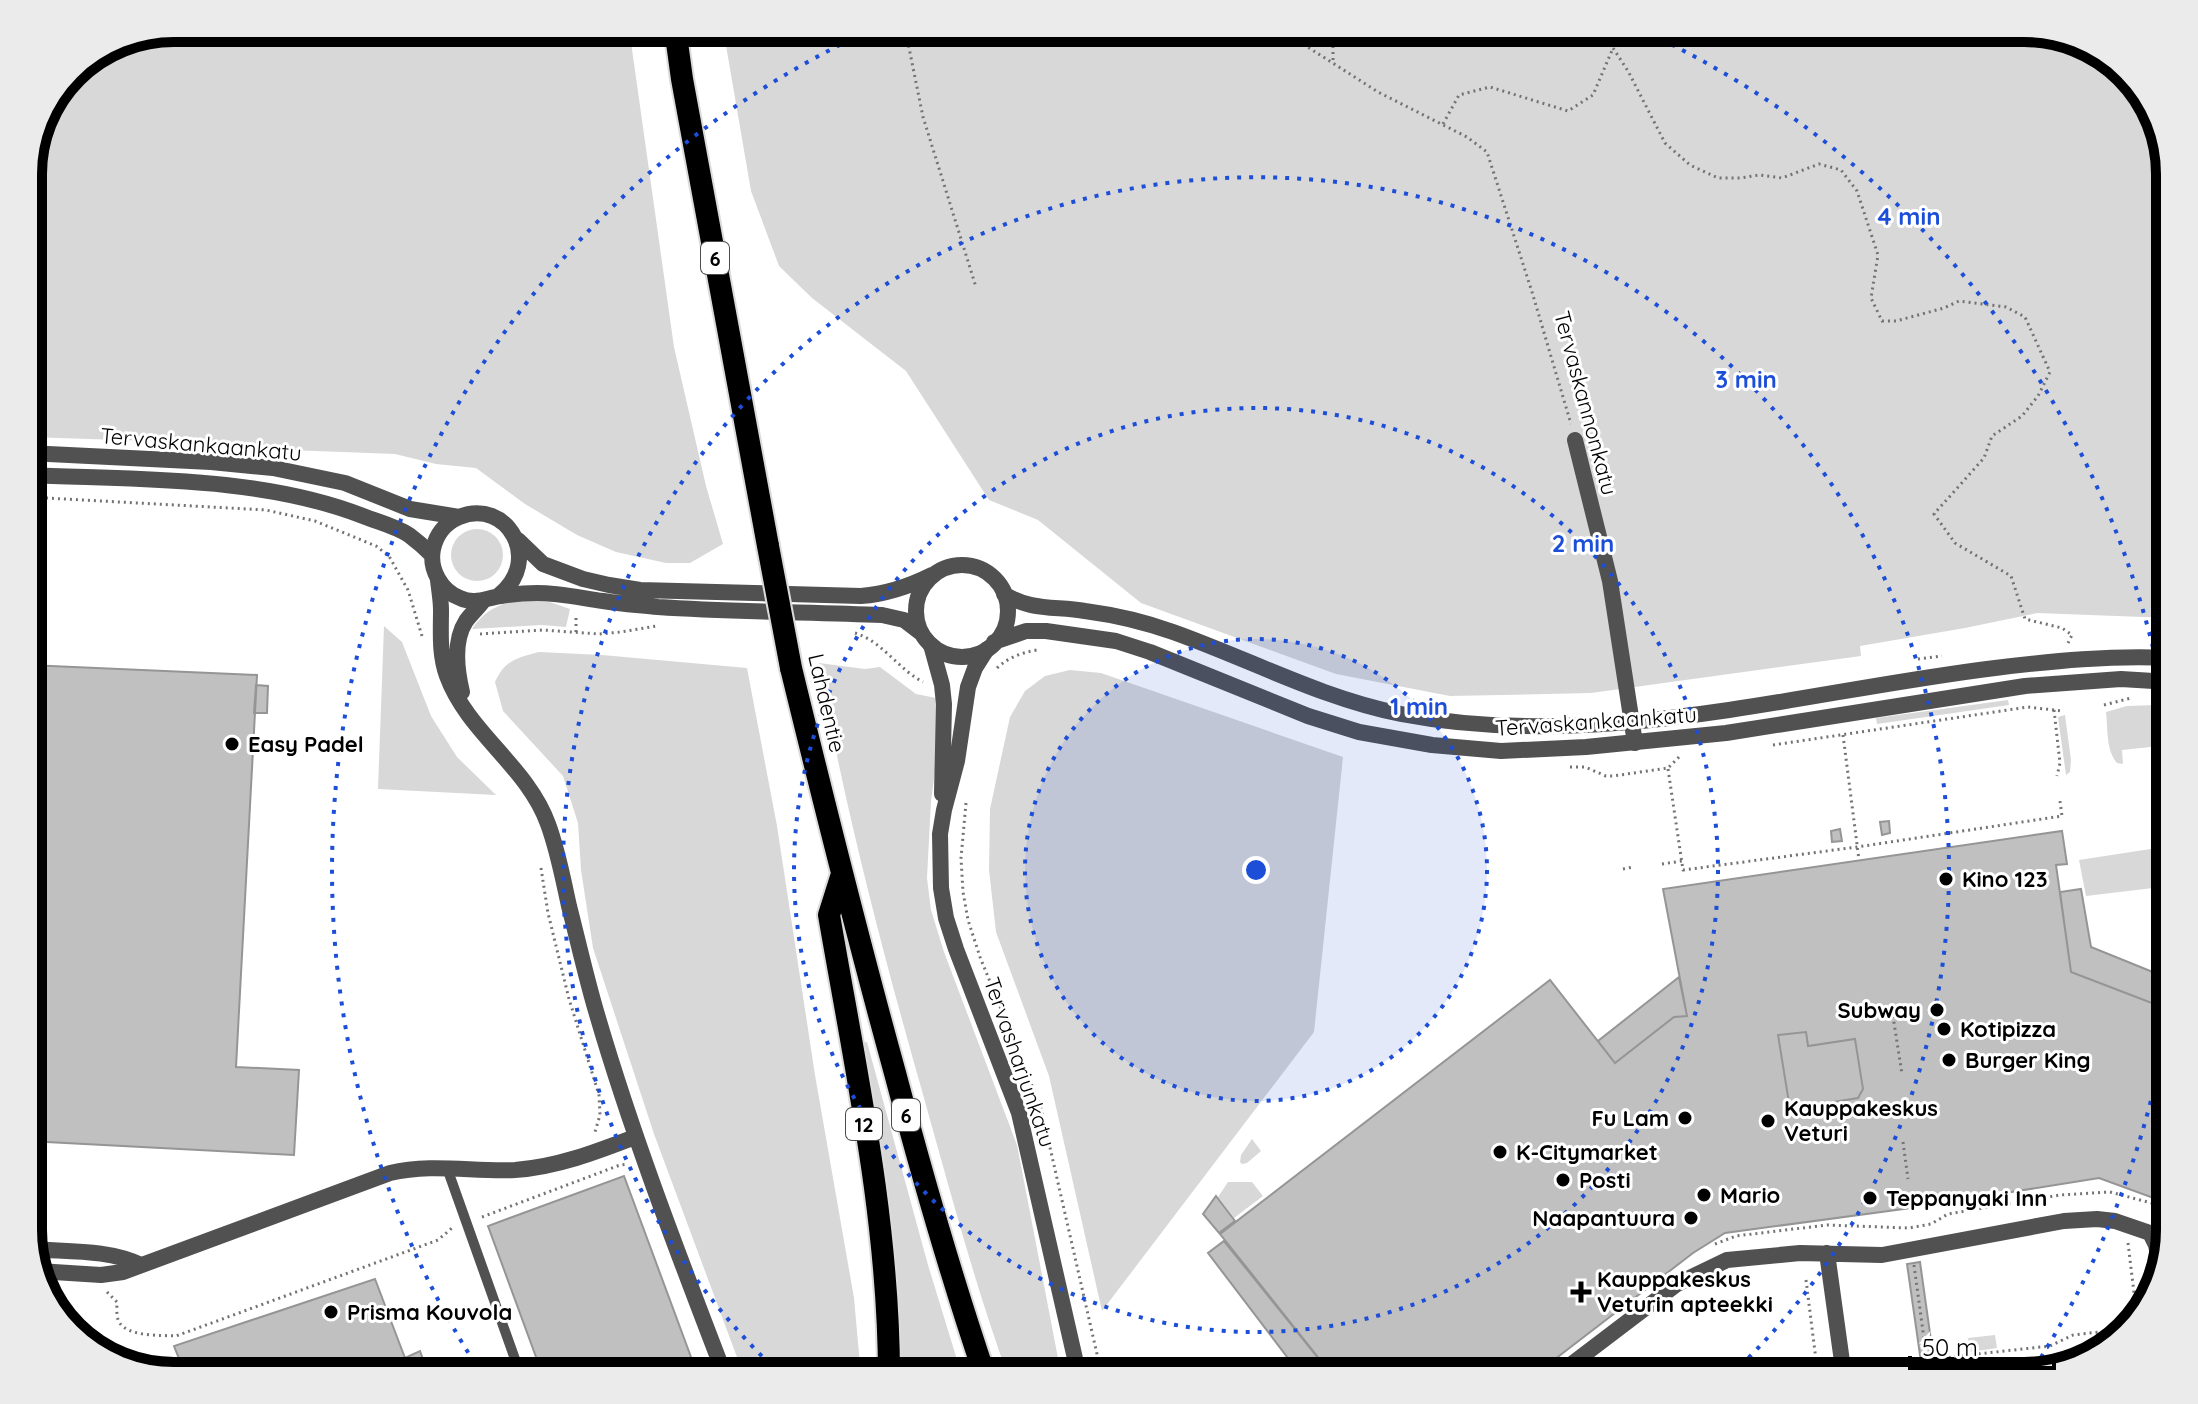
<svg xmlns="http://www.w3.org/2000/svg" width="2198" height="1404" font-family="Quicksand,sans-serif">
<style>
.green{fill:#d8d8d8}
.building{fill:#c0c0c0;stroke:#959595;stroke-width:2}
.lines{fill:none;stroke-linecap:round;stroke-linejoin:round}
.trunk-casing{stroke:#dbdbdb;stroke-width:26}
.path{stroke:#737373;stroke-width:3;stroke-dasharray:2 4;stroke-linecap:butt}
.service{stroke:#515151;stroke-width:10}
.minor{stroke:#515151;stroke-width:16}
.tertiary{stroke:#515151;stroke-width:16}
.trunk{stroke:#000;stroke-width:22}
.trunk-bridge-casing{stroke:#dbdbdb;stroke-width:26;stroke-linecap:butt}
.trunk-bridge{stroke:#000;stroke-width:22}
.ring{fill:none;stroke:#1d4ed8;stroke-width:4;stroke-dasharray:4 8}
.poi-dot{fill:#000;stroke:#fff;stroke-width:3}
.labels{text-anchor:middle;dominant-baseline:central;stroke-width:6;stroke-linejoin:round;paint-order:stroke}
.shield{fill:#fff;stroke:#4c4c4c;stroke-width:2}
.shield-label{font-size:20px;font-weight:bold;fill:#000}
.street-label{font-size:22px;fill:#000;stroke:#fff}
.poi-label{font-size:22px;font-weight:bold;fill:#000;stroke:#fff;text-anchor:start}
.rim{fill:none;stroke:#000;stroke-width:10}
.centre{fill:#1d4ed8;stroke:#fff;stroke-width:4}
.ring-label{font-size:24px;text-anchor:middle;font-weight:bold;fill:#1d4ed8;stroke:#fff;stroke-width:6;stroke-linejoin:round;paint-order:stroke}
</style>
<rect width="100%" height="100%" fill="#fff"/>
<!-- green -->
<path class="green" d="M174 28H629L674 347 706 486 723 544 690 563H666L616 552 577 535 525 504 476 468 436 464 395 454 289 450 151 441 28 437V165L71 70 119 39Z
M723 28H2024L2105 52 2151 101 2170 174V618L2037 613 1965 628 1860 646 1861 656 1591 693 1450 696 1336 674 1141 603 1038 520 989 500 906 371 812 298 779 266 751 191Z
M451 555a26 26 0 1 1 52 0a26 26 0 1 1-52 0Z
M519 600H544L570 609 566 627 542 625 472 629C484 611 498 604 519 600Z
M384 626 402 642 431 716 457 757 496 795 378 789Z
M539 652 602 655 747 668 777 826 815 1075 854 1298 861 1376H744L654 1134 593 948 581 870 578 823 563 776 503 711 495 682C505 660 517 658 539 652Z
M819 663 865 669 880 667 916 694 936 698 938 750 931 801 927 878 931 910 944 952 1017 1145 1058 1358 1064 1376H1008C975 1285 950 1191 924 1098 883 954 845 810 819 663Z
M1070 670 1101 673 1343 757 1314 1032 1102 1311 1049 1076 996 932 989 870 990 809 1010 717 1025 691 1045 676Z
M2008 700 2009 705 1877 724 1876 718Z
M2156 705 2170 706V745L2122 750 2123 764 2117 763C2106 750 2108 730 2106 712L2127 706Z
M2065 715 2071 760 2070 772 2066 775 2058 717Z
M2170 846V886L2086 896 2079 860Z
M867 1042 928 1265 962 1376H900L899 1341 878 1138 862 1043Z
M1252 1139 1261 1151 1247 1163 1242 1164 1240 1162 1241 1155Z
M1228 1182H1252L1263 1196 1234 1218 1218 1197Z
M1995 1335 1997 1348 1970 1352 1968 1338Z
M2102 1343 2103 1351 2097 1357 2076 1360 2074 1347Z
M1134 1365 1147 1375 1113 1376V1370L1125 1366Z
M1778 1365 1780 1376H1752L1751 1368Z"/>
<!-- building -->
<path class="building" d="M28 665 257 675 236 1067 299 1070 294 1155 28 1141Z
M256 685 268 686 267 713H254Z
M1889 821 1890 833 1882 835 1880 822Z
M1840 829 1842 841 1832 842 1831 831Z
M2062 831 2067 864 2056 865 2071 972 2170 1010V1204L2099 1178 1911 1208 1725 1233 1693 1253 1533 1376H1333L1220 1234 1550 980 1615 1063 1674 1017 1687 1016 1663 889Z
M2081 889 2091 947 2170 979V1010L2071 972 2060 892Z
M1679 977 1687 1016 1674 1017 1615 1063 1598 1041Z
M1806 1032 1808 1046 1855 1039 1863 1089 1858 1098 1790 1109 1778 1035Z
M624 1176 698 1376H543L488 1226Z
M1216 1196 1235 1221 1219 1233 1203 1214Z
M1224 1241 1327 1369 1333 1376H1309L1302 1367 1297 1370 1208 1253Z
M1920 1262 1936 1376H1923L1907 1264Z
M375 1279 405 1358 420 1351 429 1376H186L174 1346Z"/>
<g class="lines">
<!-- trunk casing -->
<g class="trunk-casing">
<path id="trunk" d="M675 28 682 79 768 546
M791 668C824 803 858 939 895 1073 922 1175 951 1276 985 1376
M841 877 829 915C855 1067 889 1221 889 1376"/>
</g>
<!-- path -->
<path class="path" d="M905 28 923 117 976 287
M1278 28 1378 92 1467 137 1487 152 1532 292 1571 424
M1333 28V63
M1600 28 1628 71 1665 143 1690 165 1718 178H1741L1759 175 1782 178 1819 164 1841 170 1857 191 1878 255 1871 298 1882 321H1896L1944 308 1959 301 2006 307 2025 317 2050 372 2038 396 2022 416 1992 436 1984 458 1934 514 1955 543 2011 576 2025 619 2062 628 2072 635 2068 643
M1443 124 1459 95 1490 87 1568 111 1593 95 1613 48
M28 497 266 510 315 521 376 546 389 556 408 590 422 636
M576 632V614
M855 633C882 641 898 669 923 682
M480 634 543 630 599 634 621 632 656 626
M1918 659 1942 656
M997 668C1009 657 1021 653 1037 650
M2104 705 2131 698
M2054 710 2060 763 2057 776
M1843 735 1859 860
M1773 745 2028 707 2062 711
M1570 767H1585L1606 776H1613L1668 768 1679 757
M1668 769 1683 870 1857 847 2062 816 2060 801
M966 803 961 858 963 892 968 920 980 957 1041 1108 1102 1376
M1662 864 1682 861
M541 868 548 913 569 999 599 1095 600 1115 595 1132
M1623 869 1633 867
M1892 1010 1902 1074
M1903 1142 1908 1179
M482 1217 620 1165 628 1164
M2128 1243 2137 1318
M1715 1244 1736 1236 1827 1225 1909 1228 1931 1224 1948 1214 2060 1195 2110 1192 2170 1208
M1914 1265 1929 1376
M1806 1280 1818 1376
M107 1292 117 1302C117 1308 116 1316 119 1322 128 1337 160 1335 176 1336L438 1240 452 1228
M1860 1372 1959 1356 2050 1346 2073 1335 2099 1332 2116 1338
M1310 1375 1311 1376"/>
<!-- service -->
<path class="service" d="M447 1168 521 1376"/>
<!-- minor -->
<path class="minor" d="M1575 440 1610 581 1635 743
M438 580C439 590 441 600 441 610 441 632 439 654 447 676 468 733 527 766 548 824 558 851 563 879 569 906 578 941 586 977 596 1011 632 1135 679 1256 725 1376
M931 645 942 685 944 704 942 794
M987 649 975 668 968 687 957 761 944 810 940 834 941 888 946 918 956 949 1019 1113 1079 1376
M462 692C457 671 453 641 466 621 471 614 478 608 483 601
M31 1249C67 1252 108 1249 141 1265
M1827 1253 1844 1376
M38 1271 101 1275 123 1272 390 1173C432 1163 473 1172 515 1170 557 1167 596 1152 635 1137
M1556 1376 1677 1284 1727 1260 1800 1253 1882 1255 2064 1221 2097 1219 2115 1221 2150 1233 2156 1245 2160 1264"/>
<!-- tertiary -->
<path class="tertiary" d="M28 453 211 462 273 468 345 483 410 509 459 517
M28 475C138 480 260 476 363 516 378 522 395 526 409 535 417 541 425 548 432 555
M518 540 543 564 583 579 609 585 640 590 861 596C887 594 908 587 932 575
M916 611a46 46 0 1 1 92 0a46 46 0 1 1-92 0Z
M1004 594C1031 611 1055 606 1085 611 1115 615 1145 622 1173 632 1249 659 1321 698 1401 714 1599 752 1799 692 1995 668 2053 661 2112 655 2170 658
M498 596C544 561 507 497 459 517 445 523 436 535 433 549 429 569 441 591 460 598 475 605 486 598 501 596 513 594 525 593 537 593 560 593 581 598 603 601 621 604 640 605 658 607 732 612 807 612 882 615L904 620 921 633
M994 642 1026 631H1046L1116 641 1150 652 1308 716 1359 732 1432 745 1501 751 1586 747 1726 733 2025 686 2121 679 2170 682"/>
<!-- trunk -->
<use href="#trunk" class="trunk"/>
<!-- trunk-bridge casing -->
<g class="trunk-bridge-casing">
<path id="trunk-bridge" d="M768 546 791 668"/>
</g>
<!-- trunk-bridge -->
<use href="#trunk-bridge" class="trunk-bridge"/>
</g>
<!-- distance rings -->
<circle cx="1256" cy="870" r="231" fill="#1d4ed8" fill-opacity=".12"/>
<g class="ring">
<circle cx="1256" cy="870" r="231"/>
<circle cx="1256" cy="870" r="462"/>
<path d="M779 1373A693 693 0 1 1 1733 1373"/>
<path d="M2170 1007A924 924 0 0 1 2031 1373M481 1373A924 924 0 0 1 873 29M1639 29A924 924 0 0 1 2170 733"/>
</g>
<!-- markers -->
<g class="poi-dot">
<circle cx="232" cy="744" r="8"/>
<circle cx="1946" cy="879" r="8"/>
<circle cx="1937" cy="1010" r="8"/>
<circle cx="1944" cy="1029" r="8"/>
<circle cx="1949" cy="1060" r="8"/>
<circle cx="1685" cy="1118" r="8"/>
<circle cx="1768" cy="1121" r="8"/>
<circle cx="1500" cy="1152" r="8"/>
<circle cx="1563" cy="1180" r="8"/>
<circle cx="1704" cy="1195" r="8"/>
<circle cx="1870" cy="1198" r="8"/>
<circle cx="1691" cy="1218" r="8"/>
<path d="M1577 1280h8v8h8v8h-8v8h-8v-8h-8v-8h8z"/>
<circle cx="331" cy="1312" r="8"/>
</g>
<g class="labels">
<!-- shield labels -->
<g class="shield">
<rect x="701" y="242" width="28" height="32" rx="6"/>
<rect x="892" y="1099" width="28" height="32" rx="6"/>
<rect x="846" y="1108" width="36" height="32" rx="6"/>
</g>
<g class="shield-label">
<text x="715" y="258">6</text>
<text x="906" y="1115">6</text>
<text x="864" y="1124">12</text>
</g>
<!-- street labels -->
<g class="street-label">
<text transform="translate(1586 403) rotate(75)">Tervaskannonkatu</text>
<text transform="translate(201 444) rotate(5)">Tervaskankaankatu</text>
<text transform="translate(827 703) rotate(77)">Lahdentie</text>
<text transform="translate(1596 721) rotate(-4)">Tervaskankaankatu</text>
<text transform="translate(1020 1062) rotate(71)">Tervasharjunkatu</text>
</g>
<!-- poi labels -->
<g class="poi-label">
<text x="248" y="744">Easy Padel</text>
<text x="1962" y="879">Kino 123</text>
<text x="1921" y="1010" text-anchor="end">Subway</text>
<text x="1960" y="1029">Kotipizza</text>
<text x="1965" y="1060">Burger King</text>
<text x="1784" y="1108">Kauppakeskus<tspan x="1784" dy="25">Veturi</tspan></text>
<text x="1669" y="1118" text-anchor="end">Fu Lam</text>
<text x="1516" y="1152">K-Citymarket</text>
<text x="1579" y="1180">Posti</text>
<text x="1720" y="1195">Mario</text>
<text x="1886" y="1198">Teppanyaki Inn</text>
<text x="1675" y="1218" text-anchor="end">Naapantuura</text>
<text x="1597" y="1279">Kauppakeskus<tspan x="1597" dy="25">Veturin apteekki</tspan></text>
<text x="347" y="1312">Prisma Kouvola</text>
</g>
</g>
<!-- crop -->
<path d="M0 0H2198V1404H0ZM174 42H2024A132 132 0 0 1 2156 174V1230A132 132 0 0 1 2024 1362H174A132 132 0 0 1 42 1230V174A132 132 0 0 1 174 42Z" fill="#ebebeb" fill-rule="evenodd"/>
<path class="rim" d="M174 42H2024A132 132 0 0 1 2156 174V1230A132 132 0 0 1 2024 1362H174A132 132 0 0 1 42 1230V174A132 132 0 0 1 174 42Z"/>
<circle cx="1256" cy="870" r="12" class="centre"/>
<g class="ring-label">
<text x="1909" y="225">4 min</text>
<text x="1746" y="388">3 min</text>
<text x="1583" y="552">2 min</text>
<text x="1419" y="715">1 min</text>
</g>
<!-- scale -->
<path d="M1910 1356v12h144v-12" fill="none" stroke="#000000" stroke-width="4"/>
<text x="1922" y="1356" font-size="24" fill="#000000" stroke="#ffffff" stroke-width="6" paint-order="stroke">50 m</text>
</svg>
